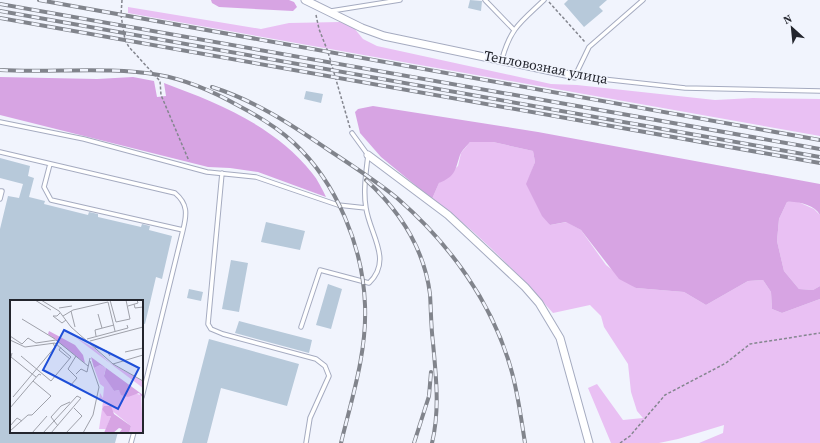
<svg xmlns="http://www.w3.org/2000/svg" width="820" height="443" font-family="'Source Serif 4',serif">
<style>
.green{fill:#e9c0f3}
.forest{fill:#d7a4e3}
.building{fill:#b7c9da}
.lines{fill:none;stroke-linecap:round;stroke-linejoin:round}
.lane-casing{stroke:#a5abc0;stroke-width:5.5}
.street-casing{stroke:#a5abc0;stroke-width:9}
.path{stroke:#84868f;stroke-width:1.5;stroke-dasharray:3 2;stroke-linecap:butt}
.lane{stroke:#fff;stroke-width:3.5}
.street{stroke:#fff;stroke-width:7}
.rail-casing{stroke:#81848c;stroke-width:4}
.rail{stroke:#f1f4fd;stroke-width:2.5;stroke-dasharray:8;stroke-linecap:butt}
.labels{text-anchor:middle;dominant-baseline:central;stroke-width:3;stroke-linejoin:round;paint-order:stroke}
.street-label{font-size:14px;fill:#23252d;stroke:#f1f4fd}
.inset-road{fill:none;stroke:#9fa1aa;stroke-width:1}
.view{fill:#1d4ed8;fill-opacity:0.15;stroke:#1d4ed8;stroke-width:2}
.inset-edge{fill:none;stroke:#23252d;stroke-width:2}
</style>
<rect width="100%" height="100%" fill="#f1f4fd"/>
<!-- green -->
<path class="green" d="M128 7 261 29 289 23 340 22 354 28 363 39 377 46 551 84 577 85 715 100 753 98 820 99V136L128 13Z
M470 142H493L533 151 535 162 527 184 550 225 567 222 581 230 606 265 636 288 684 292 706 305 748 281 763 280 771 292 772 309 782 313 820 299V443H699L723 433 724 425 678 439 659 443H611L588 388 597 384 623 420 643 418 637 411 631 392 628 364 604 327 601 316 590 305 553 313C516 272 477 231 432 199L439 183 458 166 461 153Z
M796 201 814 209 820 215V286L813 290 799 289 784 271 777 241 779 219 787 202Z"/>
<!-- forest -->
<path class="forest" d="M211 0H289L294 2 297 7 293 11 219 7 212 3Z
M0 77 97 79 133 77 154 81 157 97 166 96 164 83C218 103 275 126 312 173 318 180 322 189 326 197L258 172 230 168 208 167 0 115Z
M373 106 538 132 820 184V215C815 205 797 201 787 202L779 219 777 241 784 271 799 289 813 290 820 286V299L782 313 772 309 771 292 763 280 748 281 706 305 684 292 636 288 619 279 581 230 566 222 550 225 542 216 526 184 535 162 533 151 493 142H470C467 146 462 150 460 155 455 170 456 176 439 183L432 199 381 157 360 133 355 112 358 109Z"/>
<!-- building -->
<path class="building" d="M470 0 482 1 481 11 468 8Z
M568 0H607L599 7 603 11 584 27 564 4Z
M306 91 323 94 321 103 304 99Z
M0 158 30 166 28 176 34 178 29 197 45 201 44 204 88 215 89 212 98 214V217L141 227 142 224 150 226 149 230 172 236 162 279 156 277 145 324 142 323V301H11V432H118L115 443H0V229L8 196 19 198 23 184 0 178Z
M266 222 305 231 300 250 261 242Z
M231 260 248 263 239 312 222 309Z
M328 284 342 289 331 329 316 325Z
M189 289 203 292 201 301 187 298Z
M239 321 312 340 309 353 235 333Z
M209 339 299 364 287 406 221 388 207 443H182Z"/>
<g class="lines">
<!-- lane casing -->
<g class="lane-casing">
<path id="lane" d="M485 0 513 29
M643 0 589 47 575 76 685 88 820 91
M331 11 400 0
M502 59C511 27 521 22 544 0
M0 122 84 139 207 172 256 177 338 205 366 208
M0 152 175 193C188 204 187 214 183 230L142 397
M50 164 44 187 51 200 183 230
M222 173 208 324 211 329 223 334 316 359 325 366 329 376 310 418 306 443
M0 191H2L0 199
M301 327 320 270 369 283C393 260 370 235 366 208 363 191 366 173 368 155L352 133
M131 443 134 432"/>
</g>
<!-- street casing -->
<g class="street-casing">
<path id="street" d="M305 0 362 28 384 36 575 76
M368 155 448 215 525 287 539 303 560 338 589 443"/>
</g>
<!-- path -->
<path class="path" d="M122 0 121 15 125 40 129 47 160 81 161 95 189 161
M549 2 585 42
M316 15 319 29 328 52 350 128
M620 443 630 436 665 395 726 363 750 344 820 333"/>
<!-- lane -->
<use href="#lane" class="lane"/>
<!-- street -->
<use href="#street" class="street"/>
<!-- rail casing -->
<g class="rail-casing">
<path id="rail" d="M39 0 820 140
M0 4 820 149
M0 11 820 157
M0 18 820 163
M0 70C52 73 108 66 159 75 188 80 214 92 239 106 258 116 278 128 294 143 337 183 363 247 365 305 367 352 352 398 341 443
M212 87C256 101 292 125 330 151 353 166 376 181 397 198 449 243 492 302 511 369 518 393 521 418 525 443
M366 180C400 211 424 248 430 294 431 310 431 327 433 343 436 376 440 410 432 443
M414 443 429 396 431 372"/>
</g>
<!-- rail -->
<use href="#rail" class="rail"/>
</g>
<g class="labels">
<!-- street labels -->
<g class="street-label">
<text transform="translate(546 67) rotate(11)">Тепловозная улица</text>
</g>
</g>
<!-- overview -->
<g transform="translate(10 300)">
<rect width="133" height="133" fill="#f1f4fd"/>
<path d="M65 37 84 48 100 63 133 81V88ZM90 65 96 68 94 75 104 91 109 90 118 97 123 93 131 95 133 133H119L121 126 96 106 92 108 93 102 100 103 89 100 90 93 93 98 94 87 90 84 84 68ZM92 109 101 116 96 129H89Z" fill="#e9c0f3"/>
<path d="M39 31 65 45 73 55 75 63 38 34ZM81 57 133 95V98L129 93 118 97 111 95 109 90 104 91 94 76 96 68 90 65 84 68ZM94 106H101L104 114 121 126 119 133H109L112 129 109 128 103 133H94L101 116H97L92 109Z" fill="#d7a4e3"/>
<path class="inset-road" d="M25 0 41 10M31 0 49 11 61 27 103 64 133 81M100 0 106 22 120 19 116 0M124 4 125 8 133 7M118 6 128 3 127 0M49 8 62 6M61 11 65 27M50 13 47 16H43L52 23 56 20M88 14 92 28M53 16 63 10 98 2 105 31M12 19 45 39M0 36 12 44 18 38 26 43 46 40 78 66M86 36 85 30 104 25M77 39 118 28 117 25M0 40 15 47 45 43 61 57 41 81 11 56M80 41 133 27M51 47 49 50 60 59M85 47 97 51 100 56M115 52 133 48M2 53 1 57 26 77M103 64 133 55M66 74 71 69 77 72 80 58M60 86 67 78 58 69 66 56M3 97 45 47 43 43M0 108 29 74 31 75M0 126 7 118 12 121M48 126 41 117 51 106 60 102M0 131 18 115H22L41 96 23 81M22 133 37 116M33 133 67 96 71 98 41 133M56 133 72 116 64 108M73 133 83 115 89 87 80 61"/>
<path class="view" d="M54 30 129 68 108 109 33 70Z"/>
<rect width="133" height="133" class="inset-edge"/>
</g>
<!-- north arrow -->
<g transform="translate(792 28) rotate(333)" stroke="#f1f4fd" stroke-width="3" paint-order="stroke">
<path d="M0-3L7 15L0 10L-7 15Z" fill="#23252d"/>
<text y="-6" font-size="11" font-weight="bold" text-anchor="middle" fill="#23252d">N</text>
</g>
</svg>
